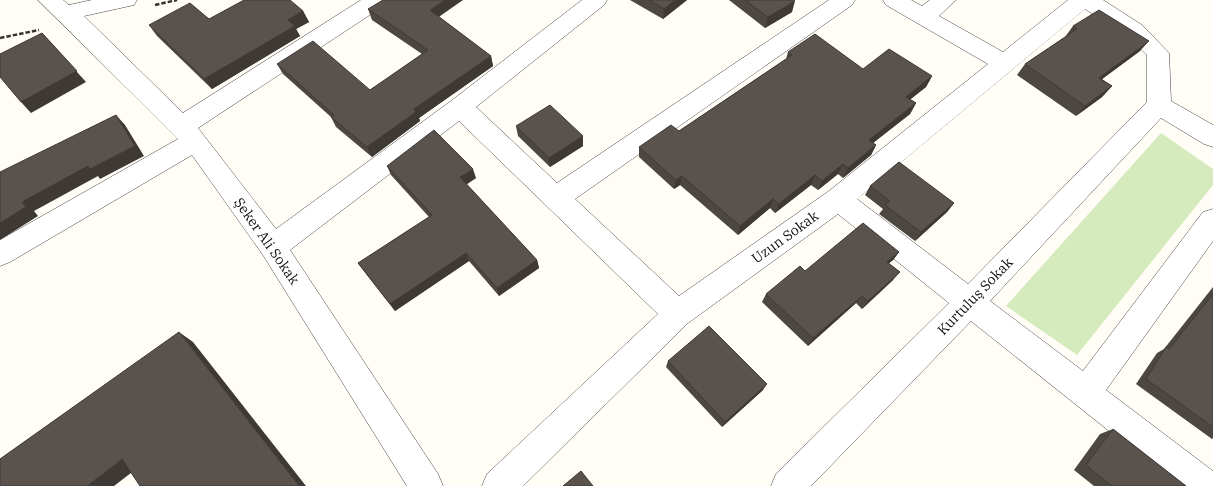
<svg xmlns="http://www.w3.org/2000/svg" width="1213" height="486" font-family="'IBM Plex Serif',serif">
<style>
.green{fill:#d5ebbd}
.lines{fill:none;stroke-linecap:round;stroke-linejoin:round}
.street-casing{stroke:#444;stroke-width:1}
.path{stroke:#333;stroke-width:2.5;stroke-dasharray:4.5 2;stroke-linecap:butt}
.street{fill:#fff;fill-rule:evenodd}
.wall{fill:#4d4742}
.shaded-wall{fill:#3f3936}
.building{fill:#5a524d;stroke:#3f3936}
.labels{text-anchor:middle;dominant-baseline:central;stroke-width:5;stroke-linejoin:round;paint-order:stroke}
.street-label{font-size:14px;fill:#111;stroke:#fff}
</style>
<rect width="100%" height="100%" fill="#fffdf5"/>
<!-- green -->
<path class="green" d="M1161 133 1213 169V185L1077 355 1006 306Z"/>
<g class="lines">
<!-- street casing -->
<g class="street-casing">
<path id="street" d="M38 0H63L69 5 92 0H137L134 5 84 16 183 113 361 0H388L385 5 198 128 276 229 451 101 582 0H607L604 5 476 107 557 183 829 0H855L852 5 575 199 679 296 829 191 988 64 886 5 883 0H911L922 6 930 0H956L939 16 1003 52 1068 0H1103L1142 25 1169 53 1171 101 1213 125V147L1204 144 1161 118 990 301 1083 371 1203 212 1213 209V241L1106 390 1213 471V486H1178L971 321 811 486H771L776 474 949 303 838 214 688 323 523 486H482L487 474 658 314 459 121 290 250 438 474 443 486H407L263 255 192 155 10 262 0 266V240L178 139ZM1085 9 1126 35 1147 55V102L968 284 857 199Z"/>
</g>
<!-- path -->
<path class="path" d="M155 5 177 0
M0 38 39 30"/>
<!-- street -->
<use href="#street" class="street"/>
</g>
<!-- wall -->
<path class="wall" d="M630 0H687L663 19Z
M729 0H793L792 12 765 28Z
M368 9 439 17 491 56 493 66 419 118 420 121 372 157 336 127 331 117 283 74 277 64 370 90 422 54 372 20Z
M303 11 309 22 296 29 300 36 212 89 157 36 149 25Z
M1073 26 1140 51 1102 79 1112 86 1102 97 1076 116 1017 75 1025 64 1065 37Z
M788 52 863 69 932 76 926 87 910 99 916 103 910 114 873 143 876 145 871 155 843 178 838 174 818 190 811 185 775 213 770 208 738 235 680 185 674 189 639 157V147L679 131 786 59Z
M516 126 583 136V146L550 167 518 136Z
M387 166 476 178 466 184 537 260 539 268 499 296 469 261 395 311 364 271 358 263 429 217 391 175Z
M870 186 954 203 947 212 915 241 879 214 883 209 865 195Z
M899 252 893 260 889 263 893 280 862 309 856 303 808 346 762 302 766 294 805 271Z
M1213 287V438L1212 439 1136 384 1157 353 1164 349Z
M668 361 763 390 722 427 666 367Z
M1113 429 1186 486H1094L1074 470 1100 434Z"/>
<!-- shaded-wall -->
<path class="shaded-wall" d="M445 0H463L433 21 430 10Z
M675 0H687L663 19 664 9Z
M795 1 792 12 765 28 768 17Z
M303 11 309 22 296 29 300 36 212 89 204 79 288 20Z
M42 33 86 82 31 113 21 102Z
M1149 41 1140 51 1090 88 1099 78Z
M491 56 493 66 419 118 420 121 372 157 367 147 414 109Z
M932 76 926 87 901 107 906 97Z
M1112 86 1102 97 1076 116 1085 106Z
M916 103 910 114 864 150 869 140Z
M116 115 125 125 144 156 100 179 98 176 34 211 38 216 0 240V223Z
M583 136V146L550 167 549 158Z
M876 145 871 155 843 178 848 168Z
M843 164 838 174 818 190 822 181Z
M473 169 476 178 463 187 460 177Z
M815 175 811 185 775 213 779 204Z
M682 176 680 185 674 189 676 180Z
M773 199 770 208 738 235 740 226Z
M954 203 947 212 915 241 921 232Z
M899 252 893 260 881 270 887 262Z
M466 253 469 261 395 311 390 304Z
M537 260 539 268 499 296 497 288Z
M900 272 893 280 862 309 868 301Z
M862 296 856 303 808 346 813 338Z
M179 332 193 342 306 486H299Z
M767 384 763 390 722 427 725 422Z
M122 459 140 466 114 486H87Z"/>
<!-- building -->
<path class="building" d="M244 0H290L303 11 288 20 295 26 204 79 149 25 190 3 209 19Z
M383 0H445L430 10 491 56 414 109 416 112 367 147 331 117 334 115 277 64 313 41 370 90 428 50 368 9Z
M649 0H675L664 9Z
M745 0H793L795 1 768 17Z
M1099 10 1149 41 1099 78 1112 86 1085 106 1025 64 1077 29 1073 26Z
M42 33 77 71 21 102 0 77V54Z
M815 34 863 69 889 49 932 76 906 97 916 103 869 140 876 145 848 168 843 164 822 181 815 175 779 204 773 199 740 226 682 176 676 180 639 147 671 125 679 131 792 55 788 52Z
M550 105 583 136 549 158 516 126Z
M116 115 135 146 90 169 88 166 22 202 26 207 0 223V172Z
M434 130 473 169 460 177 537 260 497 288 466 253 390 304 358 263 432 215 387 166Z
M899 162 954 203 921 232 885 205 890 201 870 186Z
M863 223 899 252 887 262 900 272 868 301 862 296 813 338 766 294 800 266 805 271Z
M1213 294V427L1146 379 1166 347 1169 349Z
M709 326 767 384 725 422 668 361Z
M179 332 299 486H140L122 459 87 486H0V459Z
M1113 429 1186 486H1112L1086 465Z
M581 471 593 486H563Z"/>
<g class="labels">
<!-- street labels -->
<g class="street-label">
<text transform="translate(785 237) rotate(-36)">Uzun Sokak</text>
<text transform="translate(267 241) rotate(55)">Şeker Ali Sokak</text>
<text transform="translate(975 296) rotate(-46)">Kurtuluş Sokak</text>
</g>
</g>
</svg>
